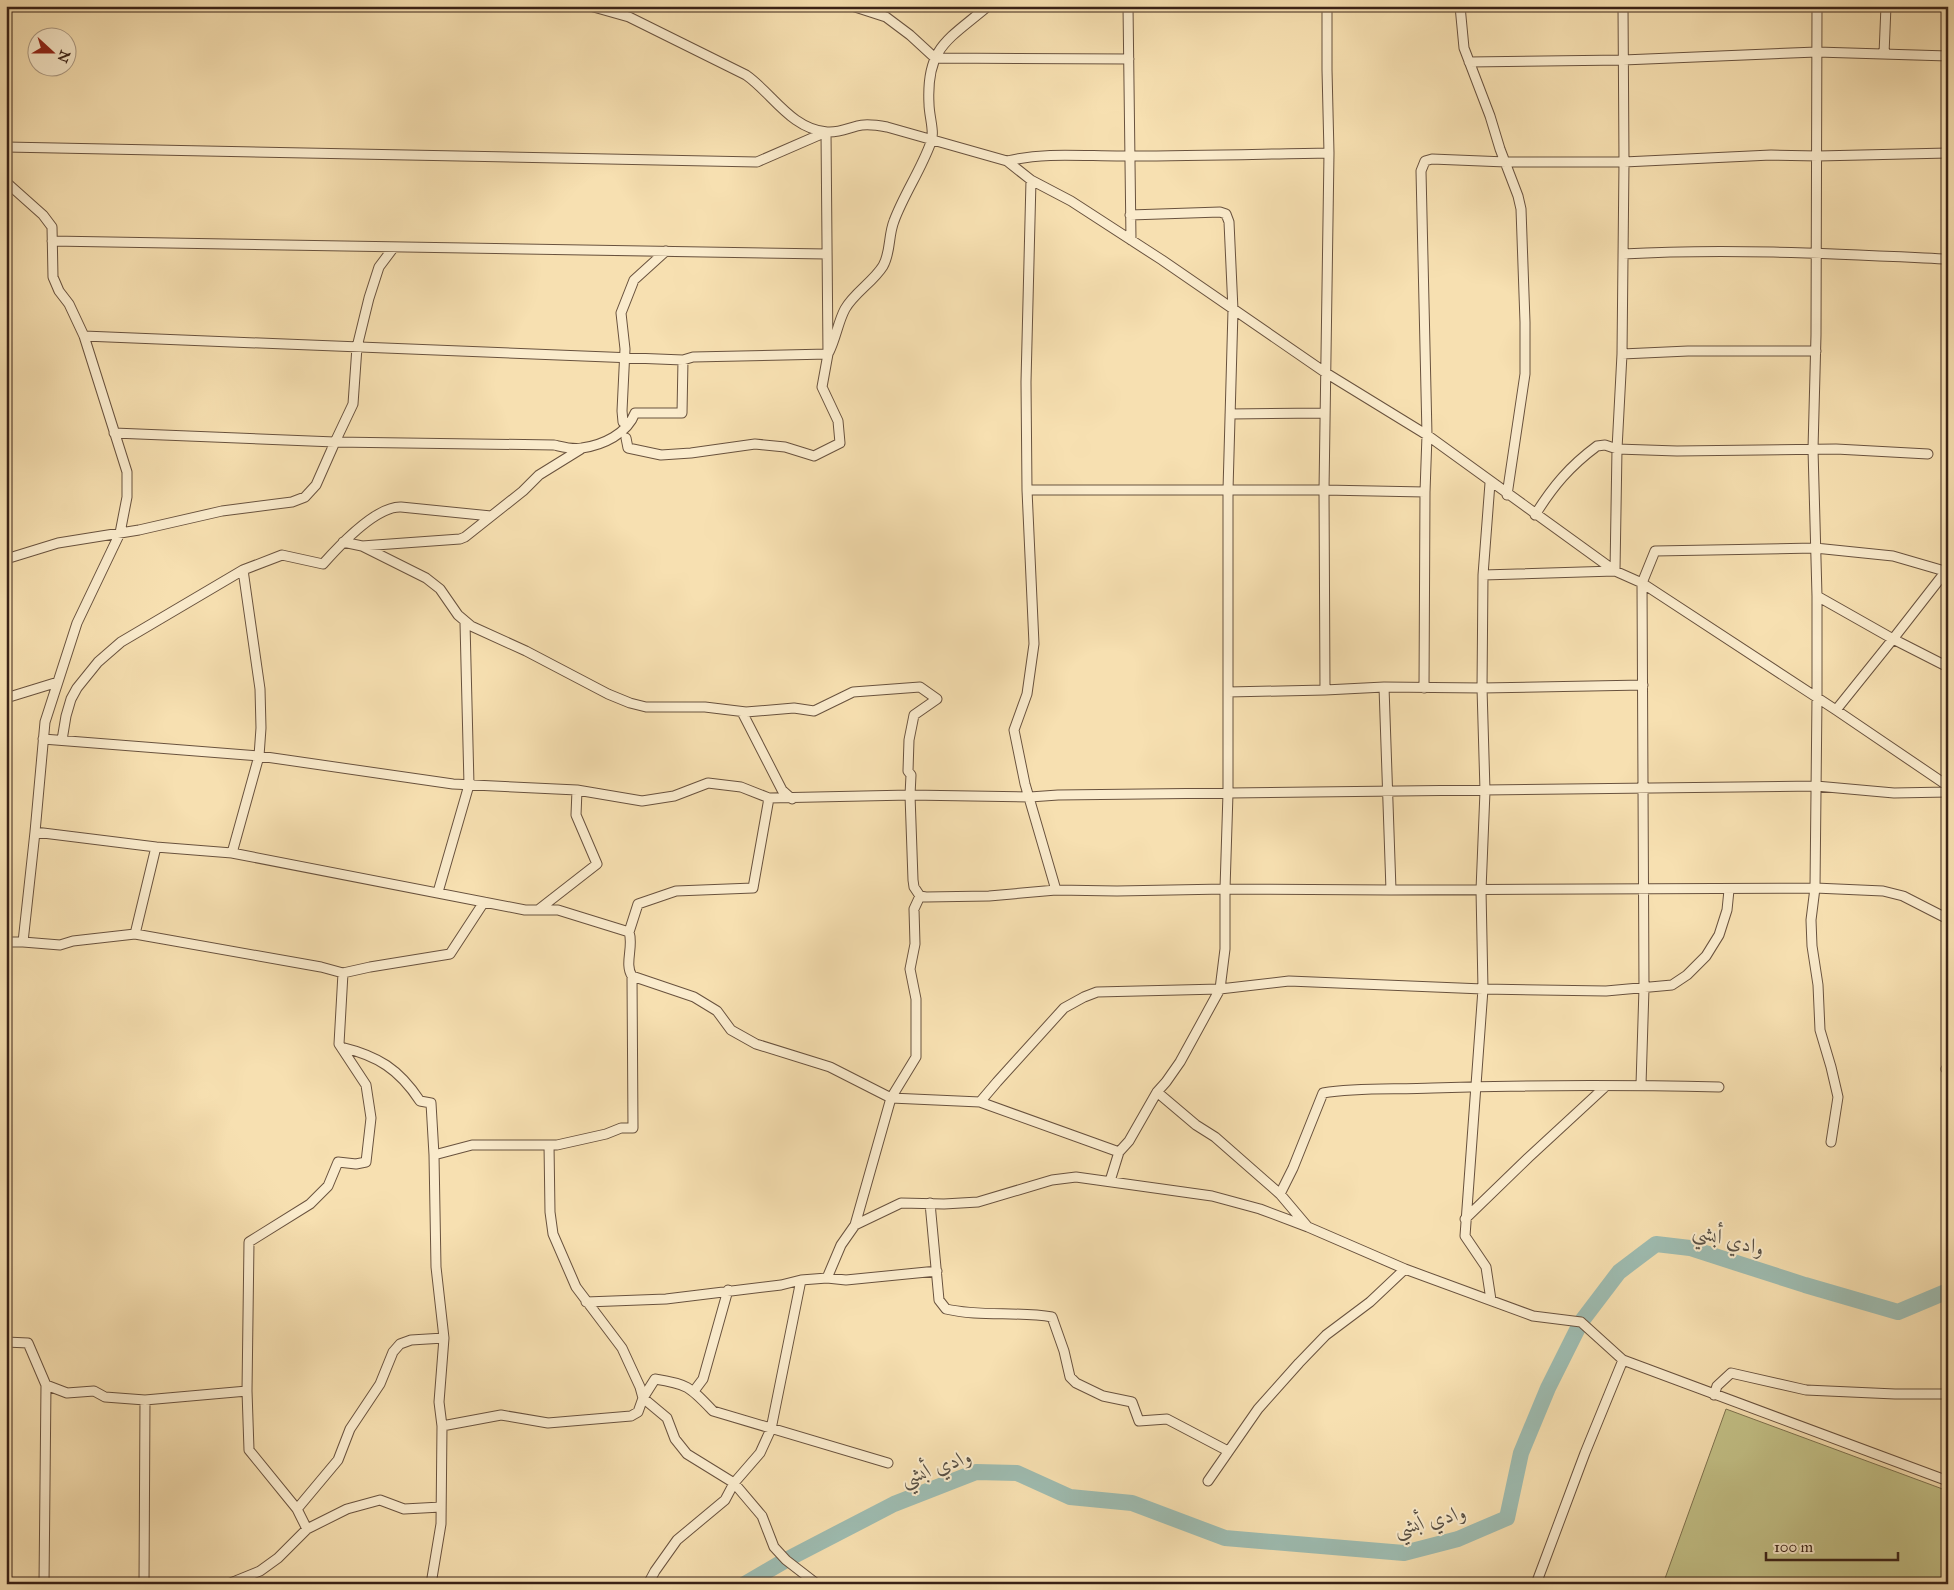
<svg xmlns="http://www.w3.org/2000/svg" width="1954" height="1590" font-family="'IM FELL Great Primer',Amiri,serif">
<style>
.garden{fill:#c3c187;stroke:#7e724f}
.lines{fill:none;stroke-linecap:round;stroke-linejoin:round}
.river{stroke:#9ebcb1;stroke-width:16}
.minor-casing{stroke:#69523e;stroke-width:11}
.minor{stroke:#faebcc;stroke-width:9}
.labels{text-anchor:middle;dominant-baseline:central;stroke-width:4;stroke-linejoin:round;paint-order:stroke}
.water-label{font-size:21px;font-style:italic;fill:#585045;stroke:#faebcc}
</style>
<rect width="100%" height="100%" fill="#f7e0b1"/>
<filter id="stains"><feTurbulence type="fractalNoise" baseFrequency=".004" numOctaves="4"/><feColorMatrix values="0 0 0 0 .2 0 0 0 0 .09 0 0 0 0 .02 0 0 0 .5 -.17"/></filter>
<radialGradient id="worn" r=".72"><stop offset=".6" stop-color="#630" stop-opacity="0"/><stop offset="1" stop-color="#630" stop-opacity=".3"/></radialGradient>
<!-- garden -->
<path class="garden" d="M1726 1409 1948 1491V1584H1663Z"/>
<g class="lines">
<!-- river -->
<path class="river" d="M745 1584 786 1560 894 1504 976 1472 1017 1473 1070 1497 1132 1503 1225 1538 1404 1553 1458 1539 1507 1518 1521 1453 1548 1388 1581 1322 1619 1272 1656 1244 1690 1248 1805 1285 1898 1312 1948 1291"/>
<!-- minor casing -->
<g class="minor-casing">
<path id="minor" d="M590 6 629 17 746 75C772 93 791 129 827 132 838 133 846 129 857 126 866 123 877 125 887 127L1007 161 1031 180 1071 201 1162 260 1326 373 1427 435 1615 571 1642 583 1836 710 1948 786
M852 6 886 17 910 35 935 58 1129 59
M1128 6 1131 240
M1460 6 1464 48 1490 116 1500 149 1518 196 1521 209 1525 322V374L1507 495
M1817 6 1816 335 1813 449 1817 596V697L1815 888 1811 920 1812 946 1818 985 1820 1030 1831 1067 1838 1097 1831 1142
M1884 54 1886 6
M1469 62 1623 60 1817 52 1948 56
M6 147 757 162 826 132 828 354 822 387 838 421 840 443 814 456 785 447 755 444 691 453 661 455 628 448 626 438
M1007 161C1049 151 1089 157 1132 156 1198 156 1263 154 1329 153
M1031 180 1026 382 1027 490 1034 644 1027 694 1014 730 1025 784 1056 890
M6 182 43 215 52 227 53 277 59 291 69 304 84 336 127 472V497L120 533 77 623 45 722 35 832 23 942H6
M52 241 827 254
M1623 254C1731 248 1840 254 1948 259
M84 336 683 360 693 357 828 354
M829 352C836 338 838 322 845 309 854 293 873 282 883 266 891 252 888 236 894 221 904 194 921 170 931 142 935 132 929 116 929 104 926 47 948 40 988 6
M1622 354 1688 351H1816
M1230 414 1325 413
M623 422 622 411 625 349 621 313 634 280 666 251
M114 433 335 442 554 445C563 447 573 450 582 448 603 445 627 434 635 413H682L683 360
M1490 483 1483 575 1482 688 1485 791 1481 890 1483 989 1465 1236 1486 1267 1491 1300
M1027 490H1324L1425 492
M1535 515C1553 486 1570 466 1597 446L1605 445 1617 449 1677 451 1836 449 1928 454
M343 542 362 546 460 539 465 537 523 491 539 475 581 449
M362 546 426 578 440 589 458 615 471 626 526 651 608 694 630 703 646 707H705L746 712 794 708 814 711 853 692 920 687 937 699 914 715 909 740 908 771 911 775 910 795 913 880 914 887 920 896 926 897 989 896 1056 890 1117 891 1225 889 1391 890 1815 888 1883 891 1903 896 1948 919
M6 559 58 543 139 530 222 511 292 502 305 497 316 485 335 442 353 404 357 347 369 298 379 267 394 247
M1946 571 1893 639 1948 667
M1483 575 1615 571 1617 449 1622 354 1624 162 1623 6
M1817 596 1893 639 1836 710
M1384 687 1391 890
M1424 688 1425 492 1427 435 1421 171 1425 161 1432 159 1506 162H1624L1771 155 1818 156 1948 153
M1325 690 1324 490 1329 153 1327 70V6
M1228 692 1325 690 1384 687 1482 688 1643 685
M6 698 58 682
M742 712 782 790 792 799
M43 739 259 756 453 784 577 790 642 801 674 796 708 783 741 787 769 798 910 795 1030 797 1058 795 1816 786 1894 793 1948 792
M62 740 66 716 71 699 77 688 98 662 121 642 243 570 282 555 323 564C339 546 376 506 401 507L491 516
M35 832 156 847
M232 853 259 756 261 728 260 689 243 570
M438 892 469 785 465 623
M538 910 597 864 576 815 577 790
M629 932 638 904 676 891 753 888 769 798
M135 934 321 967 343 973 339 1044 366 1085 371 1118 366 1162 356 1164 338 1162 328 1186 310 1204 249 1242 247 1391 249 1450 297 1509 307 1529
M23 942 60 945 73 941 135 934 156 847 232 853 525 910H558L629 932C634 946 624 964 632 976L694 997 717 1011 731 1030 756 1044 830 1067 891 1098 980 1102 1119 1152
M343 973 370 967 450 954 484 902
M341 1047C378 1056 399 1069 420 1101L431 1103 434 1155 436 1267 444 1338 439 1402 442 1426 441 1524 431 1584
M1946 1069 1948 1068
M1641 1085 1644 988 1642 583 1655 551 1815 548 1893 556 1948 572
M1157 1092 1196 1125 1215 1137 1280 1194 1307 1226
M980 1102 997 1082 1064 1008 1084 997 1097 992 1220 989 1289 981 1483 989 1606 991 1672 985 1687 975 1706 956 1719 935 1727 910 1729 890
M549 1145 550 1212 553 1234 576 1287 622 1348 640 1387 643 1398 667 1418 675 1439 687 1454 734 1483 762 1516 774 1547 786 1560 817 1584
M434 1155 472 1145H557L606 1134 621 1128H633L632 976
M1110 1181 1119 1152 1129 1141 1157 1092 1166 1082 1180 1062 1220 989 1225 949V889L1228 793V490L1233 310 1229 222 1226 214 1220 212 1130 215
M1280 1194 1293 1168 1323 1093C1359 1087 1397 1090 1433 1088 1528 1085 1624 1085 1719 1087
M930 1203 939 1300 946 1309C980 1317 1017 1311 1052 1317L1064 1351 1070 1377 1076 1383 1103 1396 1132 1402 1139 1421 1167 1419 1228 1451
M1465 1219 1528 1158 1606 1086
M855 1225 891 1098 916 1057V999L910 969 915 944 914 909 920 896
M827 1278 841 1245 855 1225 901 1203 944 1204 978 1202 1052 1180 1076 1177 1212 1196 1260 1209 1308 1227 1405 1269 1533 1316 1581 1322 1623 1360 1948 1481
M586 1302 666 1299 781 1285 801 1280 827 1278 846 1280 937 1271
M6 1342 28 1343 46 1385 67 1393 94 1391 105 1397 145 1400 247 1391
M694 1391 703 1379 728 1290
M1714 1395 1717 1386 1731 1373 1806 1390 1895 1394H1948
M442 1426 501 1415 548 1423 631 1416 638 1412 643 1398 655 1379C688 1384 690 1387 713 1411L888 1463
M1208 1481 1258 1409 1299 1363 1326 1335 1370 1302 1405 1269
M297 1509 338 1460 350 1429 380 1384 393 1352 400 1344 411 1340 444 1338
M44 1584 46 1385
M144 1584 145 1400
M228 1584 260 1571 278 1558 307 1529 347 1509 380 1500 404 1509 441 1507
M648 1584 655 1571 677 1540 725 1500 734 1483 760 1453 771 1429 801 1280
M1536 1584 1585 1453 1623 1360"/>
</g>
<!-- minor -->
<use href="#minor" class="minor"/>
</g>
<g class="labels">
<!-- water labels -->
<g class="water-label">
<text transform="translate(1729 1239) rotate(16)">وادي أبشي</text>
<text transform="translate(936 1467) rotate(-19)">وادي أبشي</text>
<text transform="translate(1430 1520) rotate(-14)">وادي أبشي</text>
</g>
</g>
<!-- margin -->
<rect width="1954" height="1590" fill="none" stroke="#f7e0b1" stroke-width="25"/>
<rect x="8" y="8" width="1939" height="1575" fill="none" stroke="#3a2217" stroke-width="2.5"/>
<rect x="12" y="12" width="1929" height="1565" fill="none" stroke="#3a2217"/>
<!-- north arrow -->
<g transform="translate(52 52) rotate(111)"><circle r="24" fill="#faebcc" stroke="#ad9b84"/>
<path d="M0-4L9 19L0 12L-9 19Z" fill="#8f2418"/>
<text y="-8" font-size="14" font-weight="bold" text-anchor="middle" fill="#3a2217">N</text>
</g>
<!-- scale -->
<path d="M1766 1552v8h132v-8" fill="none" stroke="#3a2217" stroke-width="2.5"/>
<text x="1774" y="1552" font-size="15" fill="#3a2217" stroke="#faebcc" stroke-width="4" paint-order="stroke">100 m</text>
<rect width="100%" height="100%" filter="url(#stains)"/>
<rect width="100%" height="100%" fill="url(#worn)"/>
</svg>
